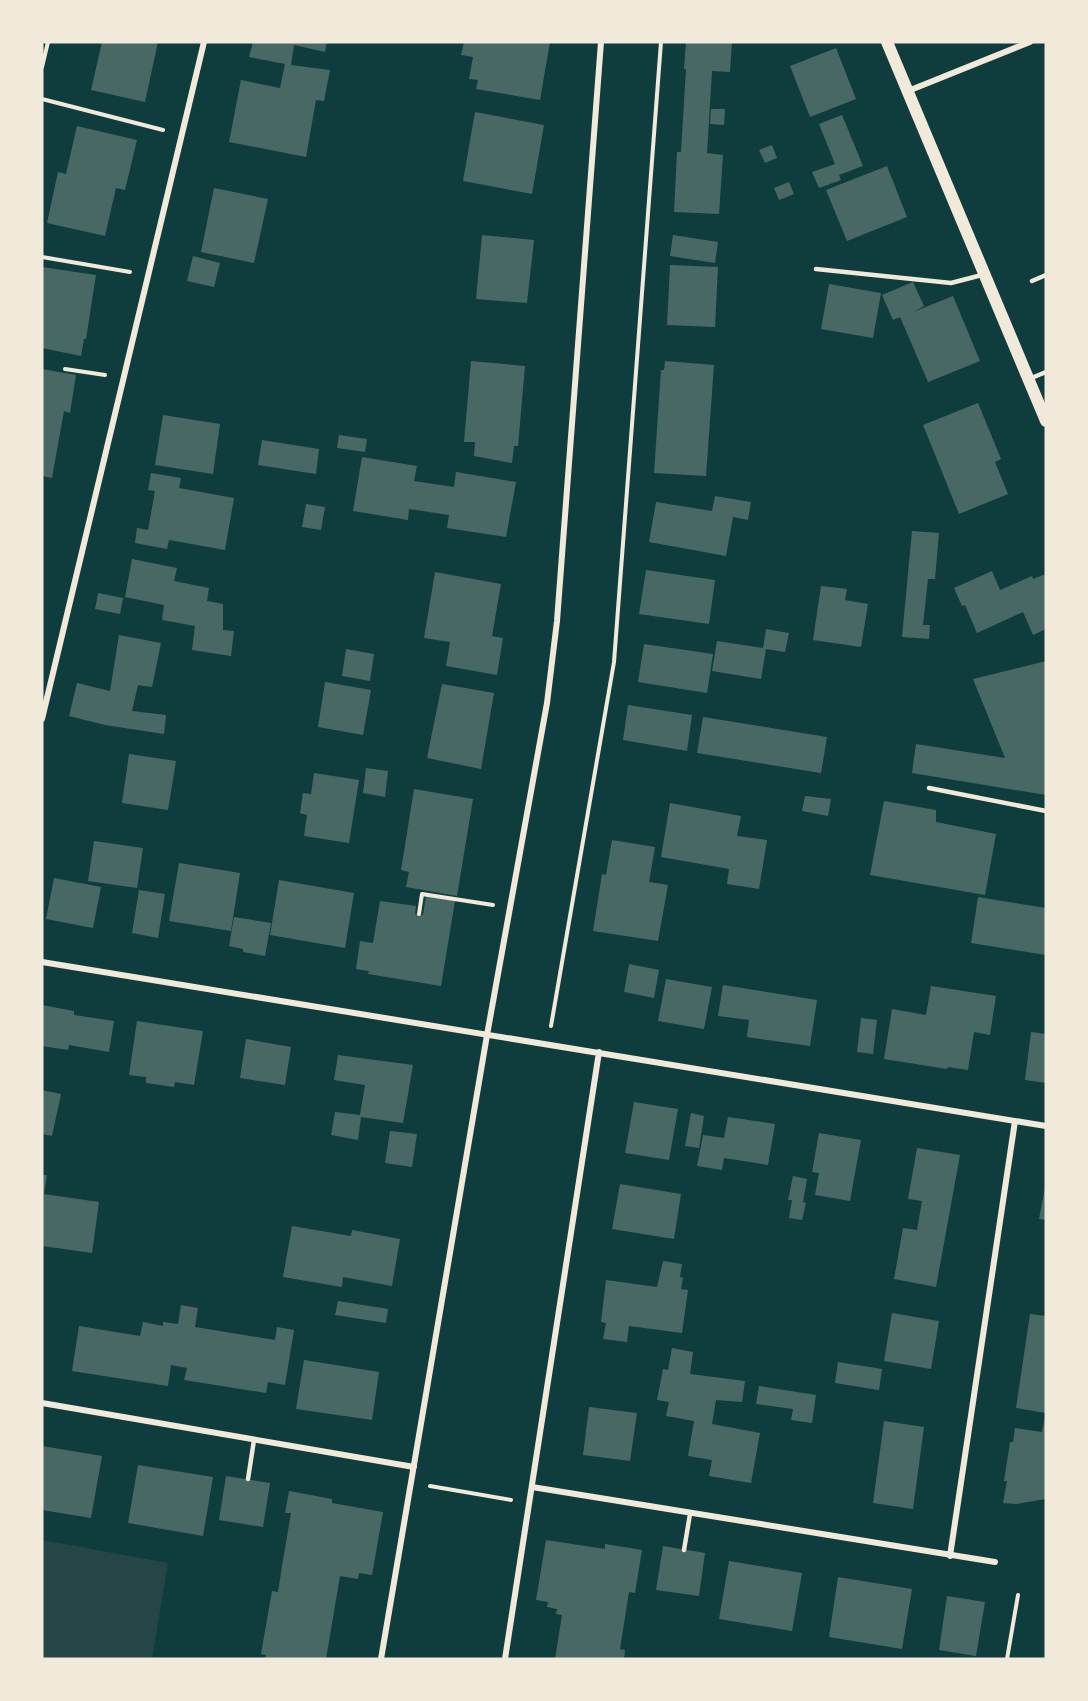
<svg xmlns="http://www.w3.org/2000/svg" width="1088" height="1701" font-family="Barlow,sans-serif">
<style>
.green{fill:#244646}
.building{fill:#486865}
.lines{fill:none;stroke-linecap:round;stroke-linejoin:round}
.path{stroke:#f1e9da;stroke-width:4}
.service{stroke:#f1e9da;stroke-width:4.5}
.minor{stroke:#f1e9da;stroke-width:6}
.secondary{stroke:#f1e9da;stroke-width:12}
</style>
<rect width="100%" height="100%" fill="#0f3d3e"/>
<!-- green -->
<path class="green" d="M42 1540 168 1563 152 1659H42Z"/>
<!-- building -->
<path class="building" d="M102 42H158L145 102 91 90Z
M253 42H327L325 52 294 45 291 65 330 70 324 101 316 100 306 157 229 142 241 80 280 88 285 64 249 57Z
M464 42H550L540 100 476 89 478 80 469 79 473 57 461 55Z
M686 42H732L730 72 712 71 707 153 723 155 719 214 674 212 677 152H681L686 69H684Z
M836 48 856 99 810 117 790 66Z
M711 109H725L724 125 710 124Z
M475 112 544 125 532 194 463 181Z
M842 115 863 166 839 175 841 180 819 188 812 172 835 164 819 124Z
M77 126 137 140 125 190 116 188 105 236 47 223 58 172 66 174Z
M772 145 777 158 765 163 759 150Z
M887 166 907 217 847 241 826 190Z
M789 182 794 194 779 200 774 188Z
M214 188 268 199 254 263 201 252Z
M482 235 534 240 527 303 476 299Z
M673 235 718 242 715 263 670 256Z
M193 256 220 263 214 287 187 281Z
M670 265 718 267 715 327 667 325Z
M42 267 96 275 86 339H84L81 356 42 348Z
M913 282 924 306 913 312 953 296 980 361 928 382 900 317 893 320 882 295Z
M829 284 881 293 873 338 821 329Z
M471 361 525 366 518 446H514L512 463 474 456 475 442H464Z
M665 361 714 365 706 476 654 473 661 370H664Z
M42 369 76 375 70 413 64 411 52 478 42 476Z
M978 403 1001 459 995 462 1008 494 959 514 923 425Z
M163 415 220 424 213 474 155 465Z
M339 435 367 439 365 452 337 448Z
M262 440 319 449 316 474 258 465Z
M362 457 417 466 414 481 454 487 456 472 516 482 506 537 447 528 449 515 409 509 408 520 353 511Z
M151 473 181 478 179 488 234 498 225 550 169 540 167 549 135 543 137 528 148 530 155 491 148 490Z
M715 496 751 502 748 520 733 517 726 556 649 542 656 502 712 511Z
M306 504 325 507 321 530 302 527Z
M912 531 939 533 935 579H928L923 625H930L929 639 902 637Z
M132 559 177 568 174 581 209 588 207 601 223 604V630L234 631 231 656 192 650 195 626 162 620 164 605 125 597Z
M646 570 715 580 709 624 639 614Z
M992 571 1000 590 1032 576 1033 579 1046 574V629L1033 635 1023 612 977 633 965 605 962 606 954 588Z
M435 572 501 584 492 636 503 638 497 675 446 666 450 642 424 638Z
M821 586 847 589 845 600 868 604 861 647 813 640Z
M98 593 123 598 120 614 95 609Z
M766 629 789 633 785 652 766 649 761 679 712 671 717 641 763 648Z
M119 635 161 643 152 687 138 685 132 711 166 715 164 734 105 725 69 716 77 683 110 691Z
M644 644 713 654 707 693 638 682Z
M346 649 374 654 370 681 342 676Z
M1046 661V795L912 773 916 744 1005 758 973 679Z
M325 682 371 690 363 735 318 727Z
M442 684 494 693 481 769 427 758Z
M628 705 692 715 687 751 623 740Z
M703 717 827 737 821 773 697 753Z
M129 754 176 761 168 810 122 803Z
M366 768 388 771 385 797 363 793Z
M314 773 359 780 349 843 304 836 307 815 300 813 303 793 311 794Z
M414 789 473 799 457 896 406 887 409 872 401 870Z
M805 796 831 799 828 816 802 811Z
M884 801 936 810V822L996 834 985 895 870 875Z
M670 803 741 816 737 836 767 840 759 889 727 884 729 869 661 857Z
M612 840 655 847 649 882 668 885 658 941 593 931 602 874 606 875Z
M94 841 143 848 137 888 88 881Z
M179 863 240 873 231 931 169 921Z
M54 878 101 887 93 928 46 919Z
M279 880 354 893 345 948 270 935Z
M139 890 165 894 158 938 132 933Z
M426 896 455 901 441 986 368 974 369 971 356 969 360 941 373 943 380 901 416 906 415 914 423 915Z
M978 897 1046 908V955L971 943Z
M234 917 271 923 265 956 243 952V949L229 946Z
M629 964 659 970 654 998 624 992Z
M666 979 712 987 704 1029 658 1021Z
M723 985 817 1000 810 1046 747 1037 749 1020 718 1016Z
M931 986 996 996 990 1035 974 1032 968 1070 948 1067 947 1069 884 1059 892 1009 926 1015Z
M42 1005 74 1011V1015L114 1021 109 1052 69 1045 68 1050 42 1046Z
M861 1018 877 1020 873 1054 857 1052Z
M137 1021 203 1031 194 1085 175 1082 174 1087 146 1083V1077L129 1075Z
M1031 1032 1046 1034V1083L1025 1080Z
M246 1039 291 1047 285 1085 240 1078Z
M338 1055 413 1065 403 1123 361 1117 358 1140 331 1135 335 1112 360 1115 365 1085 334 1080Z
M42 1090 61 1094 52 1136 42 1134Z
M634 1102 678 1109 669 1160 625 1153Z
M691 1113 704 1116 699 1148 685 1146Z
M728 1117 775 1124 768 1165 724 1158 722 1170 697 1166 703 1135 724 1138Z
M390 1131 417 1134 412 1167 385 1163Z
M819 1133 861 1140 850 1201 815 1195 819 1173 812 1172Z
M917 1148 960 1155 936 1287 894 1279 903 1228 917 1230 922 1201 908 1199Z
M42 1175H47L44 1194 99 1202 92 1253 42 1246Z
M793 1176 807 1179 803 1202 806 1203 802 1220 789 1218 792 1200H788Z
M620 1184 681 1194 674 1239 612 1229Z
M1045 1187H1046V1220L1039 1219Z
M292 1226 351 1236 352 1230 400 1239 392 1286 343 1277 342 1287 283 1277Z
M663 1261 682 1264 680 1277 683 1278 681 1289 688 1290 682 1333 629 1326 627 1342 603 1339 606 1323 601 1322 606 1280 657 1287Z
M338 1301 388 1309 386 1323 335 1315Z
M181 1305 198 1308 195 1327 275 1340 277 1327 294 1330 285 1385 268 1382 266 1393 184 1380 187 1368 171 1365 168 1386 72 1371 79 1326 140 1336 143 1322 163 1326V1322L178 1324Z
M892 1313 939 1321 931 1369 884 1361Z
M1030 1314 1046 1316V1413L1016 1408Z
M672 1348 693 1352 690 1374 745 1381 742 1402 716 1400 712 1424 760 1433 751 1483 709 1476 712 1460 688 1456 694 1421 666 1416 669 1402 657 1400 663 1369 668 1370Z
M304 1360 379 1372 372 1420 296 1409Z
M838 1362 882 1369 879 1390 835 1383Z
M759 1386 816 1395 812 1423 791 1420 793 1409 756 1404Z
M589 1407 637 1413 630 1461 583 1455Z
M1045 1417 1046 1499 1016 1504 1003 1503 1007 1481H1004L1010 1442H1013L1015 1428 1042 1432Z
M884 1421 924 1427 913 1509 873 1503Z
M42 1446 102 1456 91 1518 42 1510Z
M138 1465 213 1477 203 1536 128 1523Z
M226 1476 270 1483 263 1527 219 1520Z
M289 1491 332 1499V1503L383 1512 372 1575 359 1573 358 1579 340 1576 326 1659H265L266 1655 261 1654 272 1591 278 1592 282 1566 291 1513H285Z
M546 1540 605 1549V1544L642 1550 635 1593 629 1592 620 1649 625 1650 624 1659H555L562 1615 556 1614 557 1609 547 1607 548 1602 536 1600Z
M663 1546 705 1553 699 1596 656 1590Z
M729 1561 802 1573 792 1631 719 1619Z
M838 1577 912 1589 902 1649 829 1637Z
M947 1596 985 1602 976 1656 939 1650Z"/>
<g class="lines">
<!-- path -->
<path class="path" d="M42 67 48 42
M42 99 163 130
M42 257 130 272
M65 369 105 375
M419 914 422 894 493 905
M551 1026 614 662 661 42
M430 1486 511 1500
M1007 1659 1018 1595"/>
<!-- service -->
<path class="service" d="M816 269 951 283 982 275
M1032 281 1046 275
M1029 379 1046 372
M929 788 1046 811
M248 1479 254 1440
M684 1550 690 1514"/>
<!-- minor -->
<path class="minor" d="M908 91 1030 42
M42 719 204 42
M42 962 1046 1126
M42 1403 414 1467
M532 1487 995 1562
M950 1556 1015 1121
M381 1659 487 1035 547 703 557 621 601 42
M505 1659 599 1052"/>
<!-- secondary -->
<path class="secondary" d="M887 42 1046 421"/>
</g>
<!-- border -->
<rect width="1088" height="1701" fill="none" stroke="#f1e9da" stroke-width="87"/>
</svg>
